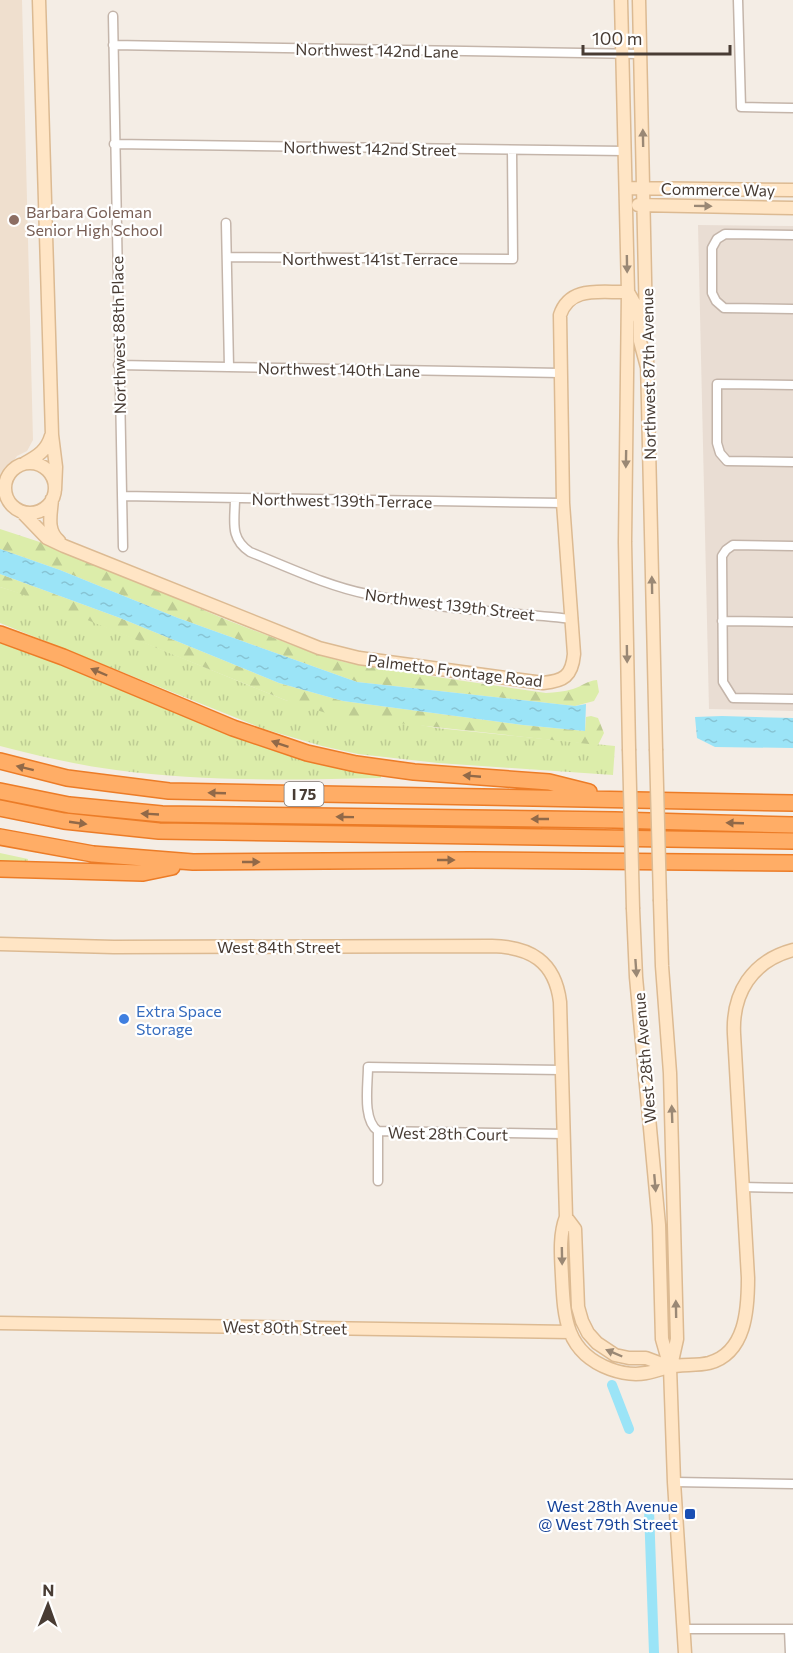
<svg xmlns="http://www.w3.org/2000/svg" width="793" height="1653" font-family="Commissioner,sans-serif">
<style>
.residential{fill:#e9ddd3}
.education{fill:#efdfce}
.grass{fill:url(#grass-tufts)}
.forest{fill:url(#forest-firs)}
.water{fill:url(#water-ripples)}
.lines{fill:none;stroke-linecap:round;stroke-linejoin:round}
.canal{stroke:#9be4f7;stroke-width:10}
.street-casing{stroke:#c4b5aa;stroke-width:11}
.secondary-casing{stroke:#dcba92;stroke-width:15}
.highway-casing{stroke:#ec7c27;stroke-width:18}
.street{stroke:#fff;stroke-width:8}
.secondary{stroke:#ffe5c5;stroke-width:12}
.highway{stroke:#ffad66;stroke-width:15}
.secondary-bridge-casing{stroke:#dcba92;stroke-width:15;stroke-linecap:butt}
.secondary-bridge{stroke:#ffe5c5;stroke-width:12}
.oneway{fill:#9a8875}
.oneway2{fill:#916948}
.education-dot{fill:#8d6e63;stroke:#fff;stroke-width:2}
.shop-dot{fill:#3f7fe0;stroke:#fff;stroke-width:2}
.transit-dot{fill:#1a4fb4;stroke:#fff;stroke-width:2}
.labels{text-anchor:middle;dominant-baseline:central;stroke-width:4.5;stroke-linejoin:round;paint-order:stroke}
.shield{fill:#fff;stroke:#7f7671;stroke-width:1.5}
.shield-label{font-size:15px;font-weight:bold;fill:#483c34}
.street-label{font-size:16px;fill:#483c34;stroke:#fff}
.education-label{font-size:16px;fill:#785e54;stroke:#fff;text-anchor:start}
.shop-label{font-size:16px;fill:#366cbe;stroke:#fff;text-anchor:start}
.transit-label{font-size:16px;fill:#164399;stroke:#fff;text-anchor:end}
</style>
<defs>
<pattern id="grass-tufts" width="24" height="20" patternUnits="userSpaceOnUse" patternTransform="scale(1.5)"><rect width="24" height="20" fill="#dcedaa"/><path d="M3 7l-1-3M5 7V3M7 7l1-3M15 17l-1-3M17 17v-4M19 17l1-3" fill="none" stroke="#becc93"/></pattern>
<pattern id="forest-firs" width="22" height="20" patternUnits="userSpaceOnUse" patternTransform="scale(1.5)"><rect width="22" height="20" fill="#dcedaa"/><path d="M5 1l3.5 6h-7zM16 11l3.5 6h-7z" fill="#becc93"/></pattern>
<pattern id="water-ripples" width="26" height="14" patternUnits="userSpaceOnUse" patternTransform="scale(1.5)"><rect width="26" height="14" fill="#9be4f7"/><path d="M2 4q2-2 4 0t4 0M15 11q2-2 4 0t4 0" fill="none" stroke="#87c4d4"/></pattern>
</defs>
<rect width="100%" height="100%" fill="#f4ede5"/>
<!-- residential -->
<path class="residential" d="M698 225 793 226V711L709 709Z"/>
<!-- education -->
<path class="education" d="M0 0H22L33 440 27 451 17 456 5 473 0 488Z"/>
<!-- grass -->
<path class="grass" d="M0 587 33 597 285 700 437 728 615 746 613 775 438 763 358 754 322 746 264 729 0 623Z
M0 641 120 688 381 775V778C293 780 204 782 116 770 77 765 39 756 0 746Z
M0 853 28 859V864L0 862Z"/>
<!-- forest -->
<path class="forest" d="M0 529 55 547 227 620 313 653 344 662 403 672 546 693C555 692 564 692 573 689 583 686 586 681 597 680L599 692 594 701 575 706 357 682 178 618 60 570 0 549Z
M0 574 120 618 279 683 343 701 523 725 585 731 586 717 591 716 598 718 604 733 598 745 361 719 326 713 285 700 33 598 0 587Z"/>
<!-- water -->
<path class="water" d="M0 549 60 570 178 618 357 682 575 706 586 704 585 731 523 725 343 701 279 683 120 618 0 574Z
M722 716 793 718V748L715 747 697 738 695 717Z"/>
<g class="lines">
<!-- canal -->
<path class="canal" d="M612 1385 629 1429
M649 1509 654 1653"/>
<!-- street casing -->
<g class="street-casing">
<path id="street" d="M738 0 741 107 793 108
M113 16 123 547
M113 45 641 54
M114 144 625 151
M226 223 229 367
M793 235 725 234 717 239 712 248V293L716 301 724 308 793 309
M228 257 513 259 512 150
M118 365 560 373
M793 385 717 384V443L720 453 727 461 793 462
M122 496 563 503
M235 498C235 521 229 538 250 552 288 567 327 586 367 594 434 609 505 612 573 619
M793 546 733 545 726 550 722 556 723 682 733 698 793 699
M722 621 793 622
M562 1070 368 1067C368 1085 362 1120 378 1131L564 1134
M378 1181V1131
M742 1187 793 1188
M674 1482 793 1484
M685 1629H793
M789 1629 790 1653"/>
</g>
<!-- secondary casing -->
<g class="secondary-casing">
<path id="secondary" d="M39 0 52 435 56 467 55 490
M621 0 628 292 625 542 629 749
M639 0 646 325
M626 188 793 190
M638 205 793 208
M647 360 656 749
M25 463C38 456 47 450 51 436
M5 488a25 25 0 1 1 50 0a25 25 0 1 1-50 0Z
M52 499C51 514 46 530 59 541
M22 512 47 538 64 546 319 648 359 658 543 683C564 681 572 676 574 654L563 503 560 315C570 285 601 293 628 292L637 308 640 321V341L647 367
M660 901 662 966 670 1073 677 1339 671 1366
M633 909 636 977 659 1225 662 1339 670 1367 674 1482 685 1653
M0 944 114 947 492 946C530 947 555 961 560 1002L566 1217C559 1235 561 1256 562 1276 564 1317 565 1352 610 1369 621 1373 635 1375 646 1373 654 1372 661 1369 668 1367 682 1364 696 1366 709 1363 746 1353 748 1309 748 1278L734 1034C732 993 752 961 793 950
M566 1217 575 1229 578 1307 582 1321 588 1333 597 1343 615 1355 629 1358H646L670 1367
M0 1323 570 1332"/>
</g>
<!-- highway casing -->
<g class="highway-casing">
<path id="highway" d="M0 634 63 657 233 728 307 753 356 764 414 772 549 782 589 792
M0 761 67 778 169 791 793 803
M0 791 69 805 162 814 615 820 793 825
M0 808 64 821 159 831 793 841
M0 837 93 854 193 862 470 860 793 863
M0 869 143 873 172 867"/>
</g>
<!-- street -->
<use href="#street" class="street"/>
<!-- secondary -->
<use href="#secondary" class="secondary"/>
<!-- highway -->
<use href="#highway" class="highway"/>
<!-- secondary-bridge casing -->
<g class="secondary-bridge-casing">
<path id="secondary-bridge" d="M629 749 633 909
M656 749 660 901"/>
</g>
<!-- secondary-bridge -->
<use href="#secondary-bridge" class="secondary-bridge"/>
</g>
<!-- one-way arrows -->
<defs><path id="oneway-solid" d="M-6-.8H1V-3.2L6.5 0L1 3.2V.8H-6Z" transform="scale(1.5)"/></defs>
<g class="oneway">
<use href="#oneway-solid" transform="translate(643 138) rotate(-91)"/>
<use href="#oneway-solid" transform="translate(703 206) rotate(1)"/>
<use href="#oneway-solid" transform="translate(627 264) rotate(89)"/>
<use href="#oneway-solid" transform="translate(626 459) rotate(91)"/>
<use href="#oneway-solid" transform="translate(652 585) rotate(-91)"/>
<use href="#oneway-solid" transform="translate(627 654) rotate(89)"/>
<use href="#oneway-solid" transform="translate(636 968) rotate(86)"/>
<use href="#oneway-solid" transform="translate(672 1114) rotate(-92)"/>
<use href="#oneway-solid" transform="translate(655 1183) rotate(85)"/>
<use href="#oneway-solid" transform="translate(562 1256) rotate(89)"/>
<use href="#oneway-solid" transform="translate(676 1309) rotate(-91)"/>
<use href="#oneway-solid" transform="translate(614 1353) rotate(-157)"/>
</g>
<g class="oneway2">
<use href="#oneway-solid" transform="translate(99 672) rotate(-157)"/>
<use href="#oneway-solid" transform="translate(280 744) rotate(-161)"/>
<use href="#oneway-solid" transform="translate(25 768) rotate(-166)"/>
<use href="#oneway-solid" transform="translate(472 776) rotate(-175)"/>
<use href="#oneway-solid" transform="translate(217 793) rotate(-178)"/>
<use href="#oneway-solid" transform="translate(150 814) rotate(-177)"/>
<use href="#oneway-solid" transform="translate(345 817) rotate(-179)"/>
<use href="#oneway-solid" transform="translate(540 819) rotate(-180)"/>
<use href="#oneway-solid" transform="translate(78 823) rotate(8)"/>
<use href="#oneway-solid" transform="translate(735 823) rotate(-178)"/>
<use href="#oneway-solid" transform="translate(446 860)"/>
<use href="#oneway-solid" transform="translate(251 862)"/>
</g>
<!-- markers -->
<circle class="education-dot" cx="14" cy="220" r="6"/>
<circle class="shop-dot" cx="124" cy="1019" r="6"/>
<rect class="transit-dot" x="684" y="1508" width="12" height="12" rx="3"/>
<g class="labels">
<!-- shield labels -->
<rect class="shield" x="284.5" y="782" width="39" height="24" rx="4.5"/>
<g class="shield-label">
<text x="304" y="794">I 75</text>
</g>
<!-- street labels -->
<g class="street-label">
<text transform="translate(377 50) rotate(1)">Northwest 142nd Lane</text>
<text transform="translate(370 148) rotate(1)">Northwest 142nd Street</text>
<text transform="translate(718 189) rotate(1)">Commerce Way</text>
<text x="370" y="258">Northwest 141st Terrace</text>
<text transform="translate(118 335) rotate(-91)">Northwest 88th Place</text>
<text transform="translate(339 369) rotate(1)">Northwest 140th Lane</text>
<text transform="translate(648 374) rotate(-91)">Northwest 87th Avenue</text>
<text transform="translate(342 500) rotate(1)">Northwest 139th Terrace</text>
<text transform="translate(450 604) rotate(7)">Northwest 139th Street</text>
<text transform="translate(455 670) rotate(7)">Palmetto Frontage Road</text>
<text x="279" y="946">West 84th Street</text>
<text transform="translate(644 1058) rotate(-95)">West 28th Avenue</text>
<text transform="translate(448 1133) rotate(1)">West 28th Court</text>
<text transform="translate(285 1327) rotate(1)">West 80th Street</text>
</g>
<!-- education labels -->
<g class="education-label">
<text x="26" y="211">Barbara Goleman<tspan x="26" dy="18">Senior High School</tspan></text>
</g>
<!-- shop labels -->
<g class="shop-label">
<text x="136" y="1010">Extra Space<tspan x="136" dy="18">Storage</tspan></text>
</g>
<!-- transit labels -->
<g class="transit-label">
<text x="678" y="1505">West 28th Avenue<tspan x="678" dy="18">@ West 79th Street</tspan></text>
</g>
</g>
<!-- north arrow -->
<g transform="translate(48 1605) rotate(1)" stroke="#ffffff" stroke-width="4.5" paint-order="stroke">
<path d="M0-4.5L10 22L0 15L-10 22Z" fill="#483c34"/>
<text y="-9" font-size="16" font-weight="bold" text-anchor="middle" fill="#483c34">N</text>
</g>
<!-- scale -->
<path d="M583 45v9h147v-9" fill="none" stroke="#483c34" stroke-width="3"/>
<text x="592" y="45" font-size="18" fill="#483c34" stroke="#ffffff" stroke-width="4.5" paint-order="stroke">100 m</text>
</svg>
